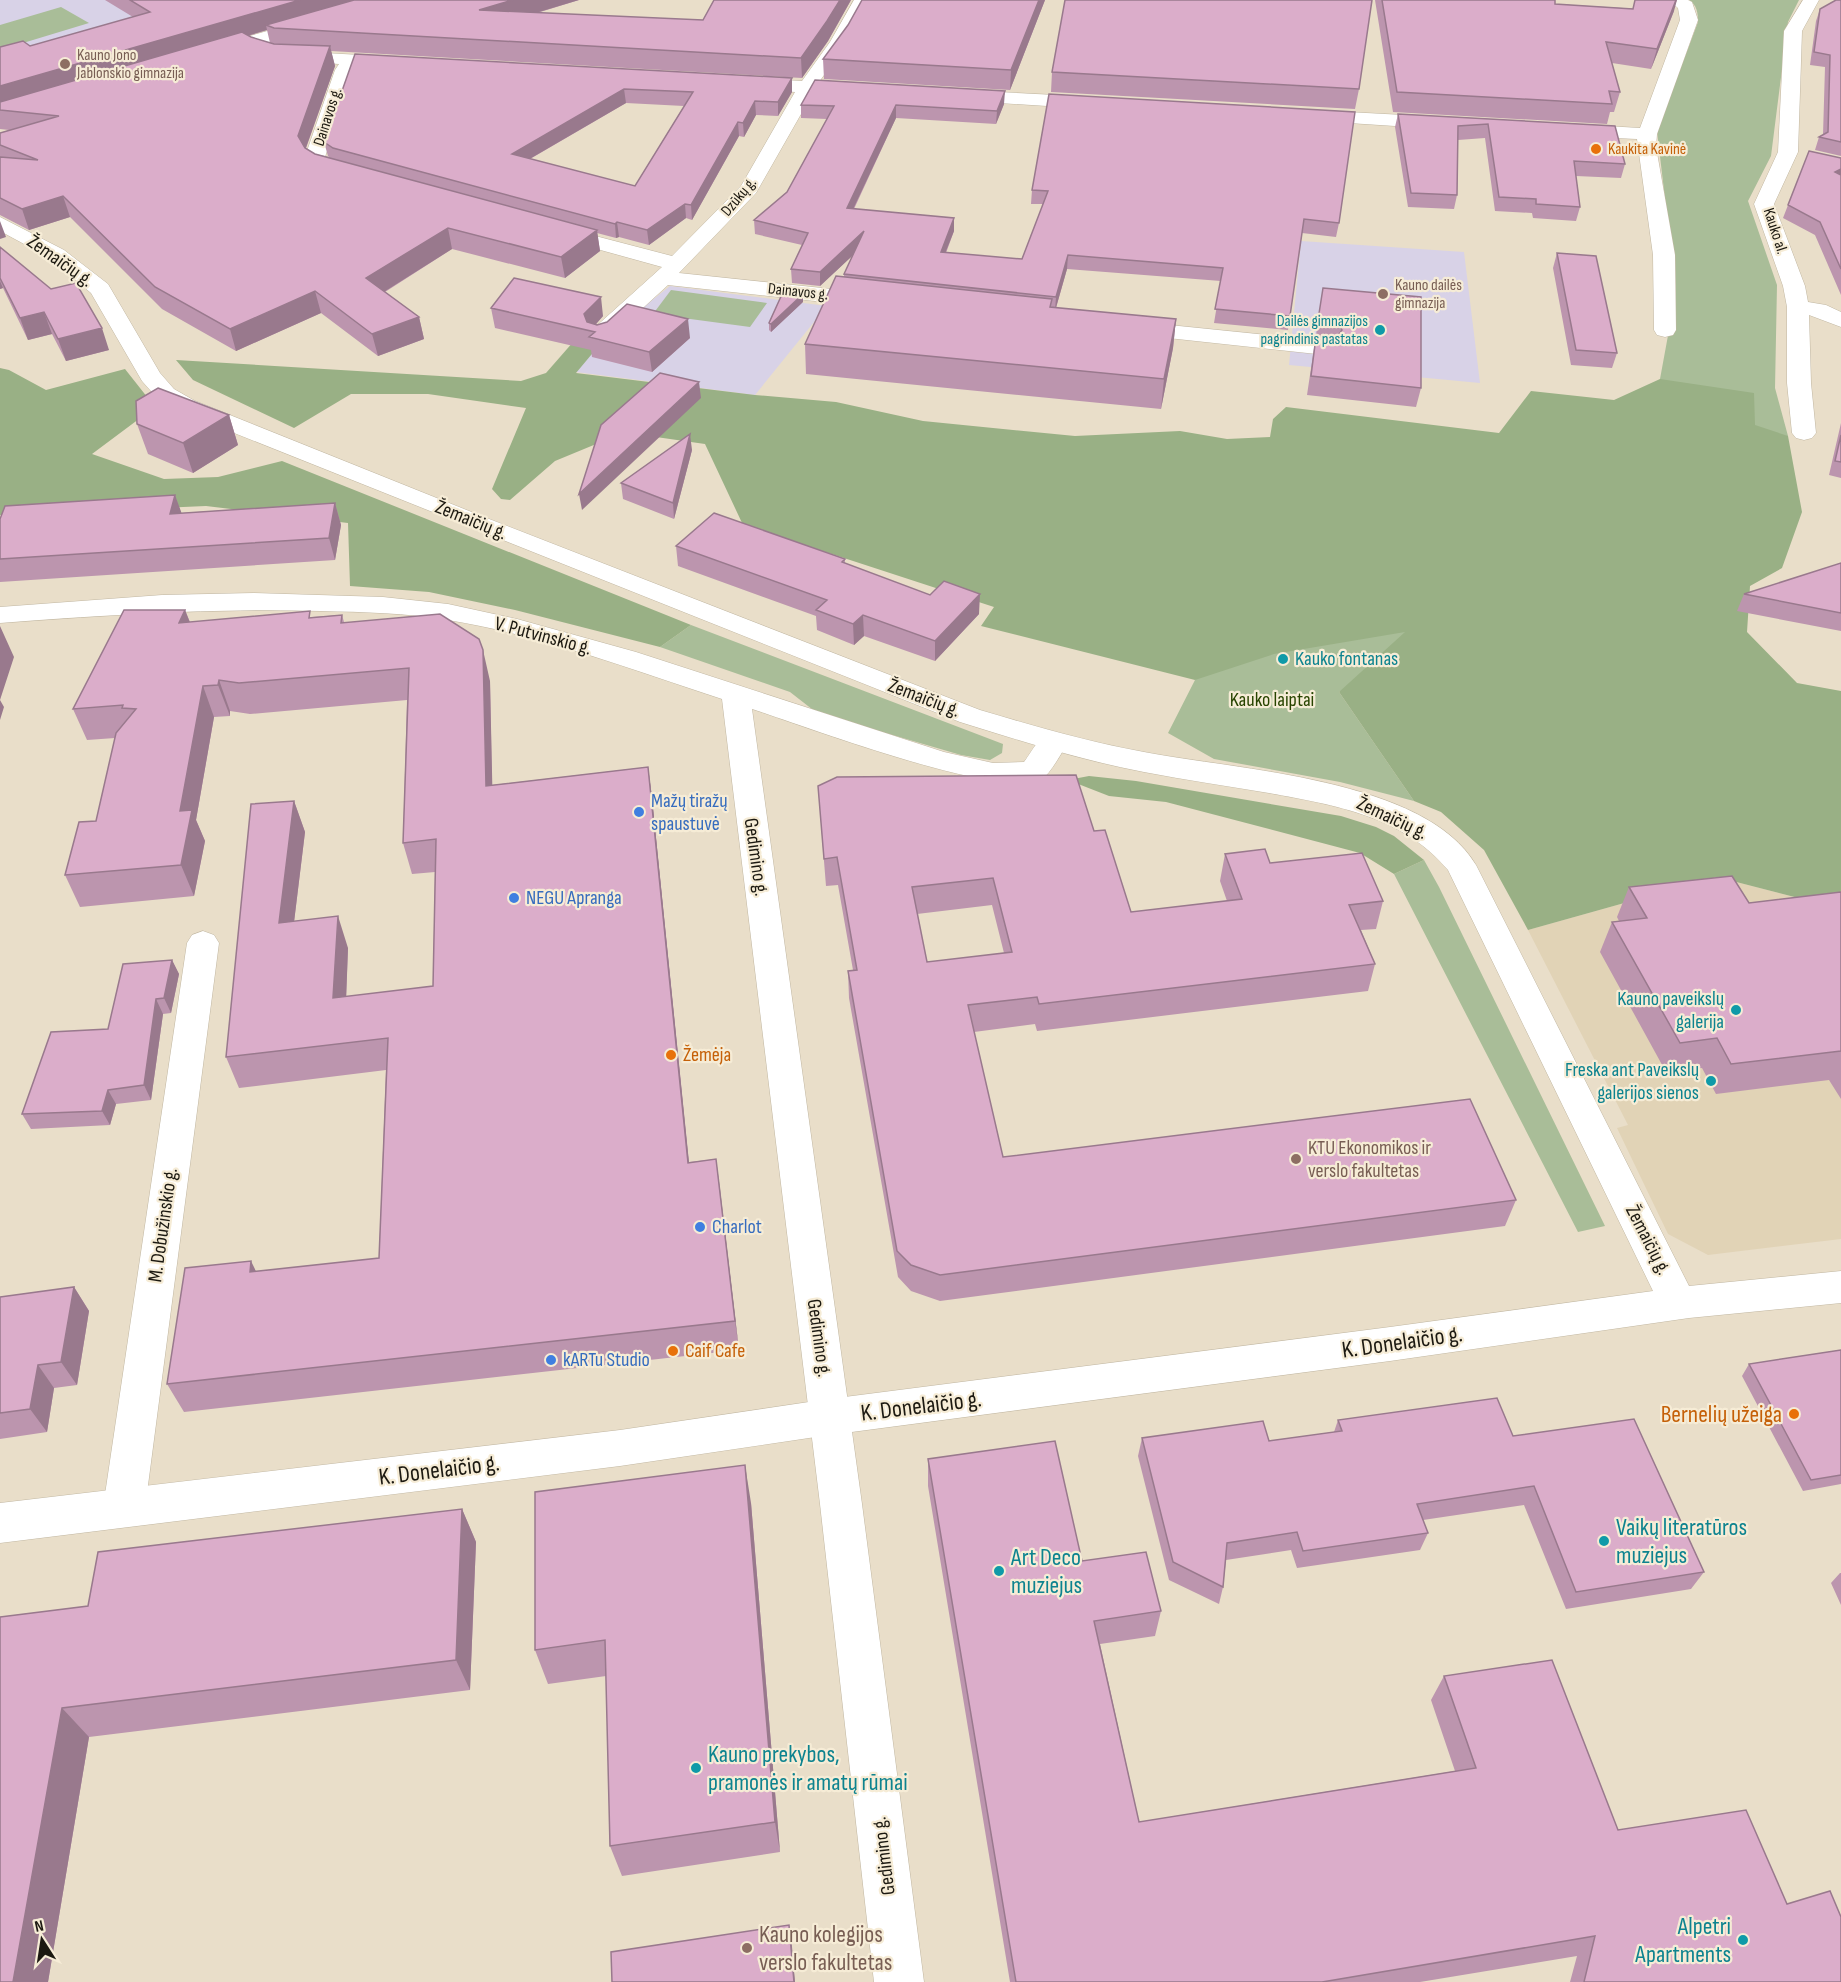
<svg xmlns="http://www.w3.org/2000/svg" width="1841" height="1982" font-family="'Sofia Sans Condensed',sans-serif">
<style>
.built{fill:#e1d3b6}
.education{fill:#d8d2e7}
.green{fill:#a9bd98}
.forest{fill:#99b085}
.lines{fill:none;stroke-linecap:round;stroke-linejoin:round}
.street-casing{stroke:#c1b7a2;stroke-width:1}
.secondary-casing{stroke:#c1b7a2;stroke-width:1}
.street{fill:#fff;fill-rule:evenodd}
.secondary{fill:#fff;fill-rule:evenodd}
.wall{fill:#bc95ae;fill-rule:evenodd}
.shaded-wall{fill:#99798d}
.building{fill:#dbadca;stroke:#99798d;stroke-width:1.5;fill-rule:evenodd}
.education-dot{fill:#8d6e63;stroke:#f6ecd6;stroke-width:2}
.food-dot{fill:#e8710a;stroke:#f6ecd6;stroke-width:2}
.culture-dot{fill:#0f9aa8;stroke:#f6ecd6;stroke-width:2}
.shop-dot{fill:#3f7fe0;stroke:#f6ecd6;stroke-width:2}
.labels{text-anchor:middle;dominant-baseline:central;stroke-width:4.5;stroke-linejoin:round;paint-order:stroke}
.far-education-label{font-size:16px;fill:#785e54;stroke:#f6ecd6;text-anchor:start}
.far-street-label{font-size:16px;fill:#1c1911;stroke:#f6ecd6}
.far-food-label{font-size:16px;fill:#c56008;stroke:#f6ecd6;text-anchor:start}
.far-culture-label{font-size:16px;fill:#0d838f;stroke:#f6ecd6;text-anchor:end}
.street-label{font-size:20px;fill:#1c1911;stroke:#f6ecd6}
.culture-label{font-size:20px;fill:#0d838f;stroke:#f6ecd6;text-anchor:end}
.park-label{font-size:20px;fill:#284400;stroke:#f6ecd6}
.shop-label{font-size:20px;fill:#366cbe;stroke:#f6ecd6;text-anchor:start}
.food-label{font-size:20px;fill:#c56008;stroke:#f6ecd6;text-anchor:start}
.education-label{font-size:20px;fill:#785e54;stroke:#f6ecd6;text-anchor:start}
.near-street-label{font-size:24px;fill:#1c1911;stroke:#f6ecd6}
.near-food-label{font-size:24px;fill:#c56008;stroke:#f6ecd6;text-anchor:end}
.near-culture-label{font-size:24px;fill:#0d838f;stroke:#f6ecd6;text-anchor:start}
.near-education-label{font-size:24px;fill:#785e54;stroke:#f6ecd6;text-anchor:start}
</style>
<rect width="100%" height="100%" fill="#e9dec9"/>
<!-- built -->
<path class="built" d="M1717 877 1841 909V1239L1708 1255 1668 1234 1617 1128 1628 1125 1528 930Z"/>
<!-- education -->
<path class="education" d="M0 0H212L0 100Z
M1301 241 1464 252 1480 383 1289 365Z
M670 286 827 306 755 395 576 372 607 336Z"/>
<!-- green -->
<path class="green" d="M1689 0H1799L1788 22 1771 156 1748 201 1777 285 1775 388 1788 436 1746 473 1339 692 1414 801 1340 782 1214 759 1168 733 1195 680 1262 619 1640 432 1660 379 1676 292 1657 131 1698 22C1698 13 1697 5 1689 0Z
M61 7 89 23 0 50V25Z
M671 290 767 303 750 327 653 314Z
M691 625 1003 744 1002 753 990 760 961 755 817 713 790 692 660 647Z
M1424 860 1439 887 1605 1226 1578 1232 1394 874Z"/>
<!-- forest -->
<path class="forest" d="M581 333 607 336 576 373 755 395 836 402 923 421 1075 436 1180 431 1227 439 1270 437 1273 419 1286 407 1499 433 1531 391 1614 400 1660 379 1754 393 1755 425 1788 436 1802 512 1782 568 1750 586 1747 632 1797 683 1841 691V909L1717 877 1528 930 1484 850 1441 812 1414 801 1339 692 1405 632 1274 654 1195 680 981 626 994 607 743 525 705 444 635 434 601 442 555 461 510 500 501 499 492 489 526 408 428 394H351L294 428 193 380 176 360 521 381 546 373Z
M0 368 9 370 46 390 125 369 155 407 92 454 164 479 218 477 282 461 691 625 660 647 515 610 429 592 350 586 348 523 206 506 0 515Z
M1089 776 1136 781 1341 816 1376 827 1394 836 1424 860 1394 874 1360 853 1166 802 1109 796 1068 780Z"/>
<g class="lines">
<!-- street casing -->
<g class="street-casing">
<path id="street" d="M377 0H404L402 4 223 55H211L208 51 211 47Z
M854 0H870L847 43 819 82 860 86 863 90 860 94 854 95 813 93 756 193 679 273 870 293 878 295 881 300 878 305 870 307 668 285 608 340 600 342 592 340 589 335 592 330 662 267 550 236 547 232 550 228 557 226 672 256 741 186 795 92 747 88 741 87 738 83 741 79 747 78 802 81 830 42Z
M1668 0H1688L1692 2 1698 20 1657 134 1656 147 1675 255 1676 330 1673 335 1665 337 1657 335 1654 330 1653 255 1637 139 1571 136 1564 134 1562 130 1564 126 1571 124 1640 128 1680 20 1678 8Z
M1803 0H1819L1802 31 1798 152 1774 204 1805 286 1808 302 1826 305 1841 312V327L1809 315 1811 383 1816 433 1812 438 1804 440 1796 438 1792 433 1787 383V307L1783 286 1754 204 1778 152 1784 31Z
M289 51 396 57 402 58 405 62 402 66 396 67 356 65 353 70 325 157C335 165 354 165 361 175L358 179C340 184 316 172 305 157L335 70 339 64 283 60 280 56 283 52Z
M960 90 1094 97 1101 99 1103 103 1101 107 1094 109 953 100 951 96 953 92Z
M1310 110 1441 117 1448 119 1450 123 1448 127 1441 129 1303 120 1301 116 1303 112Z
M1130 321 1326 341 1334 343 1337 348 1334 353 1326 355 1122 333 1119 328 1122 323Z
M254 593 383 597 448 604 517 619 636 652 944 752 993 763 1024 762C1036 746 1041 729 1064 735L1068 742C1063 751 1050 774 1042 779 1005 802 799 724 752 709L862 1504 924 1982H874L820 1504 722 699C633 670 541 635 448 620 406 613 364 612 321 611 214 608 107 615 0 623V607L162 595Z
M203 931 214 935 219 943 145 1508 139 1522 124 1527 109 1522 103 1508 187 943 192 935Z"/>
</g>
<!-- secondary casing -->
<g class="secondary-casing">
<path id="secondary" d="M0 217 64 250 108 284 160 373 174 389 195 401 484 517 980 710C1034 726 1088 742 1144 752 1236 770 1425 778 1476 865L1689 1286 1841 1271V1303L1689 1318 1390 1361 829 1435 620 1466 0 1543V1503L620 1430 829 1399 1390 1327 1653 1291 1448 870C1403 816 1335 805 1269 793 1228 786 1186 780 1144 772 1081 760 1021 741 960 722L179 411 158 399 142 381 91 293 50 258 0 231Z"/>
</g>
<!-- street -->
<use href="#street" class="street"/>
<!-- secondary -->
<use href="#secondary" class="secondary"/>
</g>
<!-- wall -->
<path class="wall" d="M105 0H579L537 13 703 20 714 0H851L828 41 802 78 331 51 335 66 306 148 315 154 329 157 328 156 324 142 355 54 792 92 778 116 756 115 744 137 739 136 692 220 686 218 649 245 619 237 616 238 597 233 600 251 565 278 452 249 385 292 419 317 424 339 378 356 321 313 236 351 162 309 70 217 29 230 0 215V133L9 130 0 129V47L30 46 133 17ZM267 30 270 43 248 36ZM626 103 684 106 635 186 530 159Z
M1045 0 1010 90 824 79 823 59 848 25Z
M1375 0H1555V4L1674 11 1651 69 1612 63 1620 92 1614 112H1610L1607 124 1393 112Z
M1841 0V156L1815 150 1819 137 1823 135 1825 67 1810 65 1816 21 1820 9Z
M1052 72 1359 89 1355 109 1051 92Z
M1049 94 1339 223 1336 237 1302 233 1288 330 1214 323 1221 281 1067 269 1056 308 1176 319 1173 348 1161 409 806 374 805 344 844 277V274L853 255 820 286 792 283 791 269 802 245 755 234 754 220 787 192 827 119 801 118V105L1004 104 996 124 896 118 854 209 954 231 946 253 1022 259 1043 204H1031L1032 190Z
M1398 114 1615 126 1625 164 1621 178 1576 176 1580 207 1576 221 1533 218 1532 213 1495 211 1485 138 1458 140 1457 195 1454 209 1408 207 1395 127Z
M1809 151 1841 158V295L1815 235 1783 218Z
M0 247 109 350 66 361 52 334 28 340 3 288 0 289Z
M1557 253 1617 353 1612 368 1571 365 1553 268Z
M1323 288 1421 388 1416 407 1307 395Z
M803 302 771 332 769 330V323Z
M491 308 603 316 596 324 690 338 652 372 592 357 591 350 495 328Z
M229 415 238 445 193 473 148 454 137 424Z
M1841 423V478L1829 475Z
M692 450 674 519 623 499 621 483Z
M175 495 181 513 335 503 341 525 335 560 0 582V519Z
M676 546 845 559V564L979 614 935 661 864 636 854 645 817 630 816 616 678 566Z
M1841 563V631L1737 611 1744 594Z
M185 610 190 622 311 617 342 615 344 622 490 681 492 785 648 767 652 798 689 1162 716 1159 739 1350 184 1412 167 1384 256 1272 379 1258 386 1070 239 1088 226 1057 294 801 305 832 294 922 348 948 346 997 433 986 435 872 412 874 403 843 407 700 250 714 230 711V716L214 717 196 820 205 841 194 896 80 907 65 875 96 821 115 738 87 740 73 709Z
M818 786 1094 831 1131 912 1227 901 1220 881 1225 854 1270 863 1383 901 1376 929 1361 930 1375 964 1368 991 1037 1031 1035 1024 974 1032 1003 1157 1516 1200 1505 1226 940 1301 911 1291 898 1277 849 998 848 971 853 970 838 885 826 886ZM992 905 1004 953 927 962 917 914Z
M1629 887 1749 903 1841 892V1099L1829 1080 1716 1094 1702 1068 1666 1072 1600 952 1612 922 1619 921 1617 917Z
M172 960 179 974 171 1013 163 1014 151 1100 116 1104 110 1125 31 1129 22 1114 108 1029Z
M74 1287 89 1311 77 1385 54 1388 47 1432 0 1439V1297Z
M1841 1350V1484L1803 1491 1742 1376 1749 1364Z
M1338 1420 1513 1436 1704 1572 1691 1589 1566 1609 1524 1505 1423 1520 1428 1533 1420 1550 1297 1568 1291 1550 1226 1560 1223 1587 1219 1604 1169 1580 1138 1456 1142 1438 1269 1441 1334 1432Z
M928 1459 1082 1561 1161 1611 1155 1636 1100 1644 1139 1822 1455 1771 1431 1700 1444 1676 1618 1830 1787 1904 1841 1982H1570L1577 1956 1420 1982H1010L928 1486Z
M751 1503 780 1852 622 1876 610 1846 606 1676 548 1684 535 1650Z
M462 1509 476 1542 470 1690 89 1737 48 1982 0 1617 88 1606Z
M1840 1573H1841V1605L1831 1583Z"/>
<!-- shaded-wall -->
<path class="shaded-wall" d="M300 0H370L266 25 267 30 0 108V86Z
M513 0H579L482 29 479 10Z
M840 0H851L828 41 802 78 801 58Z
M1039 0H1045L1010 90 1011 70Z
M1676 0H1677L1674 11 1651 69 1657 49Z
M330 46 335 66 303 156 298 136Z
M792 78V92L778 116V102Z
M624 89 626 103 514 168 512 154Z
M1005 91 1004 104 996 124 997 111Z
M755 101 756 115 744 137 743 123Z
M896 105V118L847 222V208Z
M738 122 739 136 692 220 691 205Z
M1841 169V179L1835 172Z
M63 196 70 217 29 230 22 209Z
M685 204 686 218 649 245 647 230Z
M954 218V231L940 266 941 252Z
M0 221 6 237 0 239Z
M617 222 619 237 616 238 615 224Z
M448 228 452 249 371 300 366 278Z
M597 230 600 251 565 278 561 257Z
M864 231V245L820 286V272Z
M1068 255 1067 269 1055 311 1056 297Z
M0 281 3 288 0 289Z
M315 291 321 313 236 351 230 329Z
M803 294V302L771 332V324Z
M601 297 603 316 590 331 584 314Z
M44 312 52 334 28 340 20 318Z
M419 317 424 339 378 356 372 334Z
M688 319 690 338 652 372 649 352Z
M1176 319 1173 348 1161 409 1164 379Z
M102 328 109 350 66 361 58 339Z
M699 382 701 398 582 510 579 494Z
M229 415 238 445 193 473 183 443Z
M690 434 692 450 674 519 673 503Z
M175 495 183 517 170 514Z
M335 503 341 525 335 560 329 538Z
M980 594 979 614 935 661V641Z
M185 610 197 641 179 623Z
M863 615 864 636 854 645 853 624Z
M0 626 14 657 0 700 4 707 0 720Z
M483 650 490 681 493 817 486 786Z
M219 680 230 711V716L218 685Z
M203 686 214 717 196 820 205 841 194 896 181 865 180 811Z
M648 767 652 798 692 1193 688 1163Z
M294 801 305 832 290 955 279 923Z
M338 916 348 948 345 1029 333 998Z
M172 960 179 974 171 1013 164 998Z
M156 999 163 1014 151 1100 144 1085Z
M108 1090 116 1104 110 1125 102 1111Z
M716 1159 720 1189 739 1350 735 1321Z
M251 1261 265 1290 250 1272Z
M74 1287 89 1311 77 1385 61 1362Z
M38 1365 54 1388 47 1432 30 1409Z
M745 1465 751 1503 780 1852 775 1822Z
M462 1509 476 1542 470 1690 456 1660Z
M62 1708 89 1737 48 1982H13Z
M789 1925 791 1935 795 1982H794Z"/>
<!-- building -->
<path class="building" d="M130 0H300L0 86V47L23 41 30 46 150 12Z
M354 0H513L479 10 703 20 714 0H840L827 21 801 58 274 28 266 25Z
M862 0H1039L1011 70 823 59 848 25Z
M1065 0H1372L1359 89 1052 72Z
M1382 0H1555V4L1633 9 1635 0H1676L1657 49 1606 42 1620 92 1609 91 1612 104 1397 92Z
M1836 0H1841V142L1819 137 1828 132 1830 55 1814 52 1820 9Z
M242 32 251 37 274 44 330 46 298 136 305 148 315 154 597 230 561 257 448 228 366 278 419 317 372 334 315 291 230 329 155 287 63 196 22 209 0 198V157L38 160 0 145V133L59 116 0 110V102Z
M355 54 792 78 778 102 755 101 743 123 738 122 691 205 685 204 647 230 617 222 615 224 333 148 324 142ZM624 89 693 92 635 186 512 154Z
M815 80 1005 91 997 111 896 105 847 208 954 218 941 252 1022 259 1048 191 1032 190 1049 94 1355 112 1339 223 1304 219 1290 316 1215 309 1223 268 1068 255 1056 297 844 274 864 231 820 272 791 269 808 233 754 220 787 192 834 106 801 105Z
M1398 114 1615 126 1625 164 1574 161 1580 207 1536 204V199L1499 197 1488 124 1458 126 1457 195 1411 193Z
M1809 151 1841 158V169L1835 172 1841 175V269L1820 222 1788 205Z
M0 247 51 289 76 283 102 328 58 339 44 312 20 318 0 278Z
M1557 253 1596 256 1617 353 1576 350Z
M836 276 1052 299 1050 307 1176 319 1164 379 805 344Z
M514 278 601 297 584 314 587 322 597 325 607 322 627 304 688 319 649 352 589 337 595 332 491 308Z
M1323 288 1421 297V388L1311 376 1316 337 1338 336 1342 330 1338 322 1318 320Z
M783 292 803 294 771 324 769 323Z
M660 373 699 382 579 494 601 425Z
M158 388 229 415 183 443 137 424 136 401Z
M690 434 673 503 621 483Z
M1841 435V462L1835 461Z
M175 495 170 514 335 503 329 538 0 559V519L5 506Z
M714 513 845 559 842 562 930 595 944 581 980 594 935 641 863 615 853 624 816 610 827 600 676 546Z
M1841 563V613L1744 594Z
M124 610H185L179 623 310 611 309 618 342 615 341 623 440 614 479 639 483 650 486 786 648 767 688 1163 716 1159 735 1321 167 1384 185 1268 251 1261 250 1272 379 1258 388 1038 226 1057 251 804 294 801 279 923 338 916 333 998 433 986 436 839 403 843 409 668 239 683 219 680 218 685 203 686 180 811 192 810 181 865 65 875 79 822 96 821 116 733 136 709 122 708 123 705 73 709Z
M1076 775 1094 831 1105 830 1131 912 1242 899 1225 854 1265 849 1270 863 1362 853 1383 901 1349 905 1375 964 1039 1004 1037 997 968 1005 1003 1157 1470 1099 1516 1200 940 1275 911 1265 897 1251 848 971 857 970 837 857 824 859 818 786 837 777ZM993 878 1012 952 927 962 912 887Z
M1732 876 1749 903 1841 892V1051L1731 1064 1717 1038 1680 1043 1612 922 1647 918 1629 887Z
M172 960 164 998 156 999 144 1085 108 1090 102 1111 22 1114 51 1032 108 1029 123 964Z
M74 1287 61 1362 38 1365 30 1409 0 1413V1297Z
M1841 1350V1475L1811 1480 1749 1364Z
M1497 1398 1513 1436 1634 1419 1704 1572 1576 1592 1534 1486 1417 1504 1428 1533 1303 1551 1297 1532 1227 1543 1223 1587 1173 1562 1142 1438 1263 1421 1269 1441 1342 1431 1338 1420Z
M1055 1441 1082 1561 1146 1552 1161 1611 1094 1621 1139 1822 1476 1768 1444 1676 1552 1660 1618 1830 1746 1810 1787 1904 1830 1891 1841 1917V1982H1584L1595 1936 1322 1982H1016L928 1459Z
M745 1465 775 1822 610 1846 605 1640 535 1650V1492Z
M462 1509 456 1660 62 1708 13 1982H0V1617L88 1606 98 1552Z
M789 1925 794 1982H612L611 1952Z"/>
<!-- markers -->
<g class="education-dot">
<circle cx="65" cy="64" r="6"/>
<circle cx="1383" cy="294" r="6"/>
<circle cx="1296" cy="1159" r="6"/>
<circle cx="747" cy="1948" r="6"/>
</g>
<g class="food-dot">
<circle cx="1596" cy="149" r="6"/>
<circle cx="671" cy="1055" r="6"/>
<circle cx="673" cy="1351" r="6"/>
<circle cx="1794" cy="1414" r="6"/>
</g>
<g class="culture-dot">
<circle cx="1380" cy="330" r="6"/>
<circle cx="1283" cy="659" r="6"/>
<circle cx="1736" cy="1010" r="6"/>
<circle cx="1711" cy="1081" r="6"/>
<circle cx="1604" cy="1541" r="6"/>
<circle cx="999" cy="1571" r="6"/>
<circle cx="696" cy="1768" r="6"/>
<circle cx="1743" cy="1940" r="6"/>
</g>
<g class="shop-dot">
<circle cx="639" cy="812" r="6"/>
<circle cx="514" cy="898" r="6"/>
<circle cx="700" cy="1227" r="6"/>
<circle cx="551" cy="1360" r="6"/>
</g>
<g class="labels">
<!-- far-education labels -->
<g class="far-education-label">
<text x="77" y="55">Kauno Jono<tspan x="77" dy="18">Jablonskio gimnazija</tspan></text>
<text x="1395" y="285">Kauno dailės<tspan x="1395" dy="18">gimnazija</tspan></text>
</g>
<!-- far-street labels -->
<g class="far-street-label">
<text transform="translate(328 117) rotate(-72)">Dainavos g.</text>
<text transform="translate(739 197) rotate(-50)">Dzūkų g.</text>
<text transform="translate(1775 231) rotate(72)">Kauko al.</text>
<text transform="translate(798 292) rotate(6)">Dainavos g.</text>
</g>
<!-- far-food labels -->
<g class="far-food-label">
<text x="1608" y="149">Kaukita Kavinė</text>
</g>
<!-- far-culture labels -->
<g class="far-culture-label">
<text x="1368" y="321">Dailės gimnazijos<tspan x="1368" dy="18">pagrindinis pastatas</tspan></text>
</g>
<!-- street labels -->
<g class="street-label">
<text transform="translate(60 261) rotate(35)">Žemaičių g.</text>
<text transform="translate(471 520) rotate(22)">Žemaičių g.</text>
<text transform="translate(543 636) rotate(15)">V. Putvinskio g.</text>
<text transform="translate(924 698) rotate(21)">Žemaičių g.</text>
<text transform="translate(1392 818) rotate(25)">Žemaičių g.</text>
<text transform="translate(756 857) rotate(82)">Gedimino g.</text>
<text transform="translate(163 1225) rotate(-82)">M. Dobužinskio g.</text>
<text transform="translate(1648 1240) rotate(63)">Žemaičių g.</text>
<text transform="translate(819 1338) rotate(82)">Gedimino g.</text>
<text transform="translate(884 1856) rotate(-97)">Gedimino g.</text>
</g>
<!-- culture labels -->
<g class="culture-label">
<text x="1295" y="659" text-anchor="start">Kauko fontanas</text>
<text x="1724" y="999">Kauno paveikslų<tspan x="1724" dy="23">galerija</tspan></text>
<text x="1699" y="1070">Freska ant Paveikslų<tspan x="1699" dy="23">galerijos sienos</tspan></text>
</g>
<!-- park labels -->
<g class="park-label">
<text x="1272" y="700">Kauko laiptai</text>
</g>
<!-- shop labels -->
<g class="shop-label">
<text x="651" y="801">Mažų tiražų<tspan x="651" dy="23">spaustuvė</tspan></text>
<text x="526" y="898">NEGU Apranga</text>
<text x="712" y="1227">Charlot</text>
<text x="563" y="1360">kARTu Studio</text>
</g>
<!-- food labels -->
<g class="food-label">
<text x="683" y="1055">Žemėja</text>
<text x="685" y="1351">Caif Cafe</text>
</g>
<!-- education labels -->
<g class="education-label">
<text x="1308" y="1148">KTU Ekonomikos ir<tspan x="1308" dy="23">verslo fakultetas</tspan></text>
</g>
<!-- near-street labels -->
<g class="near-street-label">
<text transform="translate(1402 1342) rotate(-8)">K. Donelaičio g.</text>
<text transform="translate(921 1406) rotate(-7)">K. Donelaičio g.</text>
<text transform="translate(439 1470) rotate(-7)">K. Donelaičio g.</text>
</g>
<!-- near-food labels -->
<g class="near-food-label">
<text x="1782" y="1414">Bernelių užeiga</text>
</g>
<!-- near-culture labels -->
<g class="near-culture-label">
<text x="1616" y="1527">Vaikų literatūros<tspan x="1616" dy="28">muziejus</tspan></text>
<text x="1011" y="1557">Art Deco<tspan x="1011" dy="28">muziejus</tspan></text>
<text x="708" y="1754">Kauno prekybos,<tspan x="708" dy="28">pramonės ir amatų rūmai</tspan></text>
<text x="1731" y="1926" text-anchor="end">Alpetri<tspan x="1731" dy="28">Apartments</tspan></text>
</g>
<!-- near-education labels -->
<g class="near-education-label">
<text x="759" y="1934">Kauno kolegijos<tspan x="759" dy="28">verslo fakultetas</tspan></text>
</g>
</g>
<!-- north arrow -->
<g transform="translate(42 1940) rotate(348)" stroke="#f6ecd6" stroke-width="4.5" paint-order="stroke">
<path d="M0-4.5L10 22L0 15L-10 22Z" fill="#1c1911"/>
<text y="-9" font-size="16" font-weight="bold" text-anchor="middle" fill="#1c1911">N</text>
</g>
</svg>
